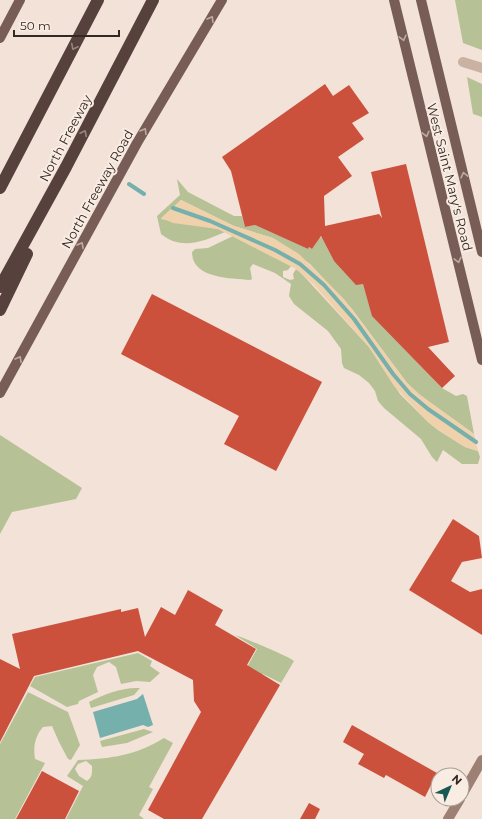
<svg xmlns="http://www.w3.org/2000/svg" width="482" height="819" font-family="Montserrat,sans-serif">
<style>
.green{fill:#b7c196;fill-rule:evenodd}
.sand{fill:#efd1ab}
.water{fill:#75b0ac}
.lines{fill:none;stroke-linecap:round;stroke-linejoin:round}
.stream{stroke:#75b0ac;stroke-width:4}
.building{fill:#cb513c}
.street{stroke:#cab1a2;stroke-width:10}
.secondary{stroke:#9d7f74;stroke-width:10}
.primary{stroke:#775d55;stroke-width:10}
.highway{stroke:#56413c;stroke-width:12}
.oneway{stroke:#beaca3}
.oneway2{stroke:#97867f}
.labels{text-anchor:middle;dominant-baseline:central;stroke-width:4;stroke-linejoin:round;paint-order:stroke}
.street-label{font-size:13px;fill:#342825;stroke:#f9ede3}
</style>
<rect width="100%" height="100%" fill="#f2e2d7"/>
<!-- green -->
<path class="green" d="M455 0H482V50L463 43Z
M467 77 482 84V117L473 114Z
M177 179 188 192 234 216H242L245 227 255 225 308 249 309 247 312 249 320 237 322 238 334 261 363 284 373 316 442 388 456 396 463 394 467 396 474 434 420 395 407 383 352 309 310 264 273 238 234 226 181 200 161 219 218 229 225 232C204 241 182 251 161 234L157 216 180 195Z
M233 236 291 266 288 270 283 271V277L290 280 294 279 293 274 296 269 301 273 369 347 400 394 428 422 438 430 465 447 478 451 480 457 478 464H462L443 450 437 462 432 457 421 439 384 408 378 401 375 391 369 383 359 375 344 368 342 363 341 349 328 331 294 304 289 296 291 284 275 273 253 264 250 268 252 279 250 280C231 278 192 279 192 252L195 249 208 248Z
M0 435 82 488 76 499 12 512 0 534Z
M235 635C242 637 290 657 294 661L281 683 263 674 262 677 246 669 257 649Z
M138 653 152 661 150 666 160 673 150 682 136 681 121 684 116 667 109 662 97 667 93 675 98 692 79 701 78 704 67 707 30 686 35 677Z
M140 688 134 695 91 708 89 702C105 694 122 687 140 688Z
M28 692 68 712 80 745 71 760 68 759 59 742 52 726 43 727C35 736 33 747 35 759L45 763 15 819H0V744Z
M144 729 153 732 127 743 102 747 100 741Z
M164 738 173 743 149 787 153 789 139 815 144 819H66L83 786 67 776 78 760C110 759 137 755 164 738ZM86 761 92 766C92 772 93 777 87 781L79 776 75 769 78 764Z"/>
<!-- sand -->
<path class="sand" d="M181 200 234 226 273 238 299 254 344 299 407 383 420 395 474 434 478 451 465 447 438 430 428 422 394 386 369 347 314 285 296 269 218 229 173 223 161 218Z"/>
<!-- water -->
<path class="water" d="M143 694 153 725 148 727 143 725 100 738 93 712 137 699Z"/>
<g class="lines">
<!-- stream -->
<path class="stream" d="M129 184 144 194
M173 208 210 221 275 250 300 264 324 285 354 319 393 374 410 394 428 409 476 442"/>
</g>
<!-- building -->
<path class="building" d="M325 84 333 96 349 85 369 113 352 123 364 139 338 157 352 176 324 196 325 226 379 214 382 218 371 172 406 164 449 342 428 347 455 376 442 388 372 316 363 284 356 285 334 261 321 236 312 249 309 247 308 249 255 225 245 227 231 171 222 157Z
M152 294 322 382 276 471 224 444 239 416 121 354Z
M453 519 479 536 482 558 462 562 451 581 470 592 482 589V635L409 590Z
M188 590 223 610 215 625 256 649 247 665 280 685 202 819H164L148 810 201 712 194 701 193 680 138 651 34 676 0 742V659L20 669 12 634 121 609V612L138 608 145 637 161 607 175 615Z
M352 725 437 773 425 797 386 775 384 778 358 764 364 754 343 742Z
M42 771 79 791 65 819H16Z
M309 803 320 809 315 819H300Z"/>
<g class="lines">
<!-- street -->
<path class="street" d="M463 62 482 68"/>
<!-- secondary -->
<path class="secondary" d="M462 795 482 760
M448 819 460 799"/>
<!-- primary -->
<path class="primary" d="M394 0 482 360
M421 0 482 252
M0 38 20 0
M0 393 137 143 222 0"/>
<!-- highway -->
<path class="highway" d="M0 188 98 0
M0 287 66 167 153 0
M0 310 27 254"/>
</g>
<!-- one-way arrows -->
<defs><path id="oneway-chevron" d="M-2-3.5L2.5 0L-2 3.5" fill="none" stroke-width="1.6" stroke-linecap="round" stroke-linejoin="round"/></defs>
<g class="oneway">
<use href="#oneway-chevron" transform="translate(211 19) rotate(-59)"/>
<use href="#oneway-chevron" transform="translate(403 38) rotate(76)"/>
<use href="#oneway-chevron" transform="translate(144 131) rotate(-59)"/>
<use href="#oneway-chevron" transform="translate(426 134) rotate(76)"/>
<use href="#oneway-chevron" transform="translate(464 175) rotate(-104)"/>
<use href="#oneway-chevron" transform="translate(81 245) rotate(-61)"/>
<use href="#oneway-chevron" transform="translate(458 260) rotate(76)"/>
<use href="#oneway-chevron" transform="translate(19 359) rotate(-61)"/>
</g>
<g class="oneway2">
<use href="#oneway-chevron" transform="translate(74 47) rotate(117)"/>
<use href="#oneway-chevron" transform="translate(84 133) rotate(-63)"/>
</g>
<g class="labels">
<!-- street labels -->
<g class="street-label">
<text transform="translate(65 138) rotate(-62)">North Freeway</text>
<text transform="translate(450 177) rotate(76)">West Saint Mary's Road</text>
<text transform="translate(97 189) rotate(-61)">North Freeway Road</text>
</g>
</g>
<!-- north arrow -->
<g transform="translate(450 787) rotate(44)"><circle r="19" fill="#f9ede3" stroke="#aa9e97"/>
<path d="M0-3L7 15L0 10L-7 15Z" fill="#195755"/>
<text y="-6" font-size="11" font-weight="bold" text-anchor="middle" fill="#342825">N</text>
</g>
<!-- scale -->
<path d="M14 30v6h105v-6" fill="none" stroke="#342825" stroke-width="2"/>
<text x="20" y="30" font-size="12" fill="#342825" stroke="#f9ede3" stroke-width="3" paint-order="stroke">50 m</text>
</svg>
